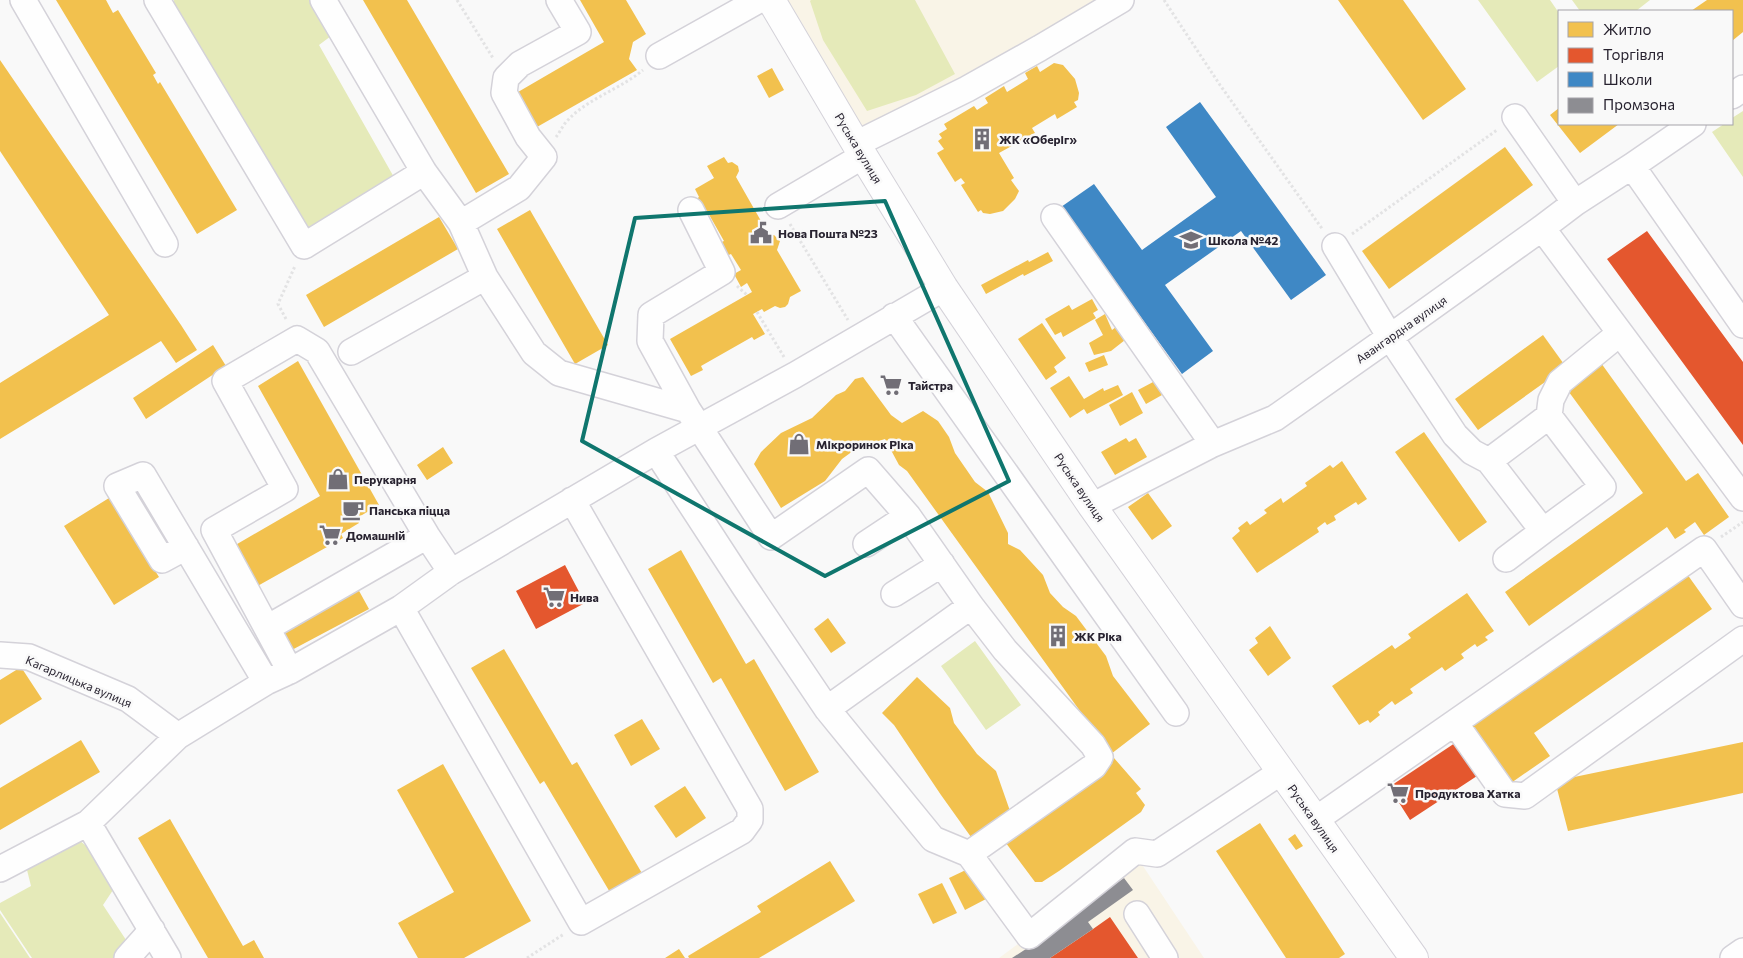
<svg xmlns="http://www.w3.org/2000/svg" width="1743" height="958" font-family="Commissioner,sans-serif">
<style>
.industrial{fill:#f9f4e7}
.green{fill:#e5eab9}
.homes{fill:#f2c14e}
.shops{fill:#e4572e}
.schools{fill:#3f88c5}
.industry{fill:#8d8d92}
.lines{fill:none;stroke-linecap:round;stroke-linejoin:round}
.minor-casing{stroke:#d4d2d9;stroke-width:28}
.major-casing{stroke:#d4d2d9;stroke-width:30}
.path{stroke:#e3e3e4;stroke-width:3;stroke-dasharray:2.5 2.5;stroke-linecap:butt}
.minor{stroke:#fefefe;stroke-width:25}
.major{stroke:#fefefe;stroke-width:28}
.marked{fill:none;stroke:#0f766e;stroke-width:4;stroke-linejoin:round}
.labels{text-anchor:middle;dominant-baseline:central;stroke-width:5;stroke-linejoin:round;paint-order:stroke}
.poi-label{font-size:12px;font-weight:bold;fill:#282330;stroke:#f9f9f9;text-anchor:start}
.street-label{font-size:12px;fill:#282330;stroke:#f9f9f9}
</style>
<rect width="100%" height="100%" fill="#f9f9f9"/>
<!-- industrial -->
<path class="industrial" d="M770 0H1114L855 143Z
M1137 857 1204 958H999Z"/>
<!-- green -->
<path class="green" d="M174 0H315L335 33 319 45 395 179 308 230 174 9Z
M811 0H915L955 74 916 95 867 111 823 40 810 1Z
M1478 0H1550L1559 13V66L1537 82Z
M1572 0H1650L1636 11H1580Z
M1743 111V177L1712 132 1724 124H1732V118Z
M975 641 1021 705 986 730 941 666Z
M79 840 91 850 115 887 103 905 132 949 123 958H32L0 910V903L31 886 25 862Z
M0 913 30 958H0Z"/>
<!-- homes -->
<path class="homes" d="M56 0H106L113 13 118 10 156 73 153 75 158 84 160 82 237 210 197 234Z
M363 0H407L509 174 476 193Z
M580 0H626L646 34 633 42 629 59 637 70 537 127 518 92 604 42Z
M1338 0H1403L1466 89 1423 120Z
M1707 0H1743V32L1732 41V11H1691Z
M0 60 181 325 197 350 176 363 161 341 0 439V383L109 315 0 151Z
M1054 63 1063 65 1075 79 1079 93 1078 100 1074 102 1077 107 1057 119 1055 114 1032 128 1035 133 999 153 1014 178 1011 180 1019 191 1015 199 1003 211 990 214 983 213 981 210 978 212 961 185 965 183 961 178 955 182 937 153 944 149 938 141 942 138 939 134 947 129 944 124 974 106 977 110 988 103 985 98 1004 86 1007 92 1028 79 1025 73 1037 66 1040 72Z
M772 68 784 90 769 98 757 76Z
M1559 108V124H1619L1580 153 1550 115Z
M1505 147 1533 185 1389 289 1362 251Z
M724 157 728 163 732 162 738 166 739 171 736 177 769 235H774L780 241 777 250 801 291 790 297 788 304 785 307 780 308 775 306 764 312 762 309 753 314 765 334 754 340 752 337 701 366 703 370 691 376 670 339 752 292 747 283 741 287 734 274 741 270 731 254 724 257 717 244 724 241 707 211 701 214 694 201 699 197 695 189 714 178 707 166Z
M530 210 608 345 575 364 497 229Z
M439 217 458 249 324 327 306 295Z
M1048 252 1053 261 1024 276 1023 274 986 294 981 285 1028 260 1029 262Z
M1092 299 1098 310 1093 313 1096 318 1063 337 1061 332 1055 335 1045 319 1069 305 1072 310Z
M1105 314 1112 330 1116 327 1125 340 1111 351 1094 355 1089 343 1103 335 1095 320Z
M1042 323 1066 358 1054 367 1057 372 1046 380 1018 339Z
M1543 335 1566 367 1478 430 1455 399Z
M213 345 226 366 146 419 133 398Z
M1104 355 1108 365 1089 372 1085 363Z
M298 361 379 505 357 518 359 523 341 534 343 538 254 588 232 547 320 496 258 386Z
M1601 363 1686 481 1698 473 1729 517 1704 535 1695 522 1684 530 1686 532 1675 539 1667 527 1529 626 1505 592 1643 493 1566 388Z
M1069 376 1084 399 1103 388 1104 391 1118 385 1123 395 1087 414 1084 409 1070 418 1050 388Z
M863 377 891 415 902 423 923 411 938 421 949 437 955 453 975 482 988 492 1008 533V544L1020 550 1043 575 1050 593 1063 607 1076 616 1106 656 1113 676 1150 724 1111 754 907 471 899 465 885 439 857 448 842 459 825 481 781 508 754 464 761 452 781 433 812 418 836 395 845 391 855 379Z
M1155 381 1162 395 1146 404 1138 390Z
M1132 392 1143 413 1120 426 1109 405Z
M1424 432 1487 522 1459 542 1395 452Z
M1126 438 1129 442 1136 438 1147 457 1115 475 1101 452Z
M443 447 453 463 427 480 417 465Z
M1342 461 1367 499 1358 505 1356 502 1334 516 1336 520 1327 525 1325 522 1317 528 1319 532 1257 573 1232 538 1240 531 1238 528 1247 521 1250 525 1267 513 1264 510 1281 498 1283 503 1307 486 1305 483 1330 465 1333 468Z
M1148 493 1172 526 1152 540 1128 507Z
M109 498 159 577 114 605 64 526Z
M681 550 746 664 754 659 819 772 785 791 721 678 713 683 648 569Z
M1687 574 1712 609 1534 733 1550 756 1511 783 1471 726Z
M358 589 369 609 288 652 277 632Z
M1467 593 1494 631 1485 637 1488 640 1477 647 1475 644 1461 654 1464 658 1445 671 1442 667 1410 689 1413 693 1395 705 1392 701 1378 712 1380 715 1370 723 1368 720 1359 725 1332 686 1392 645 1395 649 1411 638 1408 634Z
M828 618 846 643 831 653 814 629Z
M1270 626 1291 658 1268 676 1249 650 1258 643 1255 638Z
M504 649 572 765 577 762 643 875 611 894 544 781 540 784 471 668Z
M21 667 42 699 0 725V680Z
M917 677 950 708 954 723 977 754 996 771 1016 828 1114 758 1141 789 1136 793 1145 805 1141 812 1059 871 1042 882H1035L1000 835 976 844 941 795 894 725 882 713Z
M642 719 660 749 631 766 614 735Z
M81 740 100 772 0 830V788Z
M1743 742V793L1568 831 1555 781Z
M443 764 531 921 464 958H418L398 923 454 892 397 790Z
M685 786 706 818 676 838 654 806Z
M170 819 243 946 254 940 264 958H208L138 838Z
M1260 823 1345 954 1339 958H1286L1216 851Z
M1295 834 1303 846 1296 850 1288 839Z
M830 861 855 901 759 958H689L688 956 761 912 757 906Z
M970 868 986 899 965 910 949 878Z
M942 883 957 913 933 924 918 894Z
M679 949 685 958H665Z"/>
<!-- shops -->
<path class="shops" d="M1647 231 1743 362V445L1607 259Z
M565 565 585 603 536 629 516 591Z
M1455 743 1477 776 1410 820 1389 787Z
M1110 917 1138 958H1050L1093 929Z"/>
<!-- schools -->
<path class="schools" d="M1200 102 1326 275 1291 300 1241 231 1165 285 1213 351 1182 374 1061 207 1094 184 1142 250 1216 197 1166 127Z"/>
<!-- industry -->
<path class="industry" d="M1124 878 1133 890 1088 922 1093 929 1050 958H1012L1055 930 1052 926Z"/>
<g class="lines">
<!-- minor casing -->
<g class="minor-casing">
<path id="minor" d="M23 0 165 244
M157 0 304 246 424 172
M323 0 424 172 461 223 485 277 534 353 559 373 688 410 771 537 868 470 908 516 971 606 1005 650 1093 745 1100 757 1094 766 969 854 1029 936 1135 851 1157 854 1281 772
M659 56 759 0
M1732 96 1743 88
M1515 117 1575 203
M856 144 967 89 1040 48 1121 0
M1632 166 1743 325
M778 206 863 156
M1054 217 1213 444
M461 223 519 188 544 157 528 137 504 93 506 78 520 64 578 32 559 0
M1542 228 1743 498
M1335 246 1390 337 1455 435 1472 452 1489 461 1543 531 1603 487 1549 416 1489 461
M894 316 1176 713
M351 352 485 277
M688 410 650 341 651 315 722 272 691 210
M1549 416 1551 400 1560 382 1620 333
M656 451 744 586 827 709 933 839 969 854
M1092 506 1213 444 1275 418 1390 337 1542 228 1575 203 1632 166 1693 124
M866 544 908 516
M186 547 162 560 117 486 143 475 266 682
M1506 559 1543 531
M894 594 942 564
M401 608 581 922 742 831 750 820V809L572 500
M267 628 427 536
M0 655 29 657 128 699 178 736
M290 671 214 530 285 489 225 381 297 339 317 351 427 536 451 572
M827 709 971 606
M1455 723 1505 794 1525 796 1743 639
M1315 820 1704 549 1743 605
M88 823 168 958
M0 869 88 823 178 736 266 682 290 671 401 608 451 572 656 451 795 375 944 288
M1137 914 1165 958
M127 958 152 930
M1733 958 1743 951"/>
</g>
<!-- major casing -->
<g class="major-casing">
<path id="major" d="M771 0 856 144 944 288 1092 506 1414 958"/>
</g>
<!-- path -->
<path class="path" d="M457 0 493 58
M1164 0 1220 85 1323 230
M556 137C560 132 563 125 567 121 588 98 619 90 643 70
M790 224 848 320
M1352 234 1497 130
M737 286 747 295
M757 312 784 357
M286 319 278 304 295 266
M1721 537 1743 522
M527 958 564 934"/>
<!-- minor -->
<use href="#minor" class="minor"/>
<!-- major -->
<use href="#major" class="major"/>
</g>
<!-- marked area -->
<path class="marked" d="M885 201 1009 481 825 576 582 441 635 218Z"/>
<!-- icons -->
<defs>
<g id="building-bare" transform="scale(1.725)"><path d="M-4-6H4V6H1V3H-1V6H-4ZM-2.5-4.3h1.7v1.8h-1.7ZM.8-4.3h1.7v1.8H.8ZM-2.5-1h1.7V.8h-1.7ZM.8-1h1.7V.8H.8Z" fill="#716e76" stroke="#f9f9f9" stroke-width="2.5" paint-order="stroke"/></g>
<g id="civic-bare" transform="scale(1.725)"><path d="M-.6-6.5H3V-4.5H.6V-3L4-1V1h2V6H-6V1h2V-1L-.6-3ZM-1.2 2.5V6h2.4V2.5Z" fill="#716e76" stroke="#f9f9f9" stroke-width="2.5" paint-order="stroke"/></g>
<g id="school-bare" transform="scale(1.725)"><path d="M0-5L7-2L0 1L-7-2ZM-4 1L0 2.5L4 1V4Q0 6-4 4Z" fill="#716e76" stroke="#f9f9f9" stroke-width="2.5" paint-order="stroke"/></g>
<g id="supermarket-bare" transform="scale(1.725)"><path d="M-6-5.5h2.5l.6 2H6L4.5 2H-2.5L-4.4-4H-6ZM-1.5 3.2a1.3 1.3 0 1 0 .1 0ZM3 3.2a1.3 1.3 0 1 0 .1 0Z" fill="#716e76" stroke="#f9f9f9" stroke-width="2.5" paint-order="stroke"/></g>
<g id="shop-bare" transform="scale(1.725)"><path d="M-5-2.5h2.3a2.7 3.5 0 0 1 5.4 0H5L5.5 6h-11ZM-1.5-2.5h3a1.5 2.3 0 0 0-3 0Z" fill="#716e76" stroke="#f9f9f9" stroke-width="2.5" paint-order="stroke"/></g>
<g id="cafe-bare" transform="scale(1.725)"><path d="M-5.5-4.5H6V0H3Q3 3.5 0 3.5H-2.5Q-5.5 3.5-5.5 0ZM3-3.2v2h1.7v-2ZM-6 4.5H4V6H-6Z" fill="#716e76" stroke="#f9f9f9" stroke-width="2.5" paint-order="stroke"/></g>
</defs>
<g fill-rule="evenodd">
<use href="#building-bare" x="982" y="139"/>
<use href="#civic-bare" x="761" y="233"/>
<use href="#school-bare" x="1191" y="240"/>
<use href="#supermarket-bare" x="891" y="385"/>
<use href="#shop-bare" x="799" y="444"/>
<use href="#shop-bare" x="338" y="479"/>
<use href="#cafe-bare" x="353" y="510"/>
<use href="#supermarket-bare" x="330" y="535"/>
<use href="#supermarket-bare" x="554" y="597"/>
<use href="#building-bare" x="1058" y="636"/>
<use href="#supermarket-bare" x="1398" y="793"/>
</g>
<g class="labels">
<!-- poi labels -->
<g class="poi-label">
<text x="999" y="139">ЖК «Оберіг»</text>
<text x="778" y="233">Нова Пошта №23</text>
<text x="1208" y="240">Школа №42</text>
<text x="908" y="385">Тайстра</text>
<text x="816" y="444">Мікроринок Ріка</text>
<text x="354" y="479">Перукарня</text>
<text x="369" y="510">Панська пiцца</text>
<text x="346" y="535">Домашній</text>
<text x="570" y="597">Нива</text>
<text x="1074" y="636">ЖК Ріка</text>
<text x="1415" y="793">Продуктова Хатка</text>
</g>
<!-- street labels -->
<g class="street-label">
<text transform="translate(859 148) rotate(59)">Руська вулиця</text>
<text transform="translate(1401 329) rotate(-35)">Авангардна вулиця</text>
<text transform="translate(1080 487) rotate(56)">Руська вулиця</text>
<text transform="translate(79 681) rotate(23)">Кагарлицька вулиця</text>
<text transform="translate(1314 818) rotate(55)">Руська вулиця</text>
</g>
</g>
<!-- legend -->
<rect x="1558" y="10" width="175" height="115" fill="#f9f9f9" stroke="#a5a3a9"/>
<rect x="1568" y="22" width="25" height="15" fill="#f2c14e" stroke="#a5a3a9"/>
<text x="1603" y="35" font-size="15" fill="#282330">Житло</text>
<rect x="1568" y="48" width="25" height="15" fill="#e4572e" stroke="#a5a3a9"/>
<text x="1603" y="60" font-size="15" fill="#282330">Торгівля</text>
<rect x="1568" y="72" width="25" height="15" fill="#3f88c5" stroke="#a5a3a9"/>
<text x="1603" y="85" font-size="15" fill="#282330">Школи</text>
<rect x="1568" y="98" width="25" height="15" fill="#8d8d92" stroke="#a5a3a9"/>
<text x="1603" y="110" font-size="15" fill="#282330">Промзона</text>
</svg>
